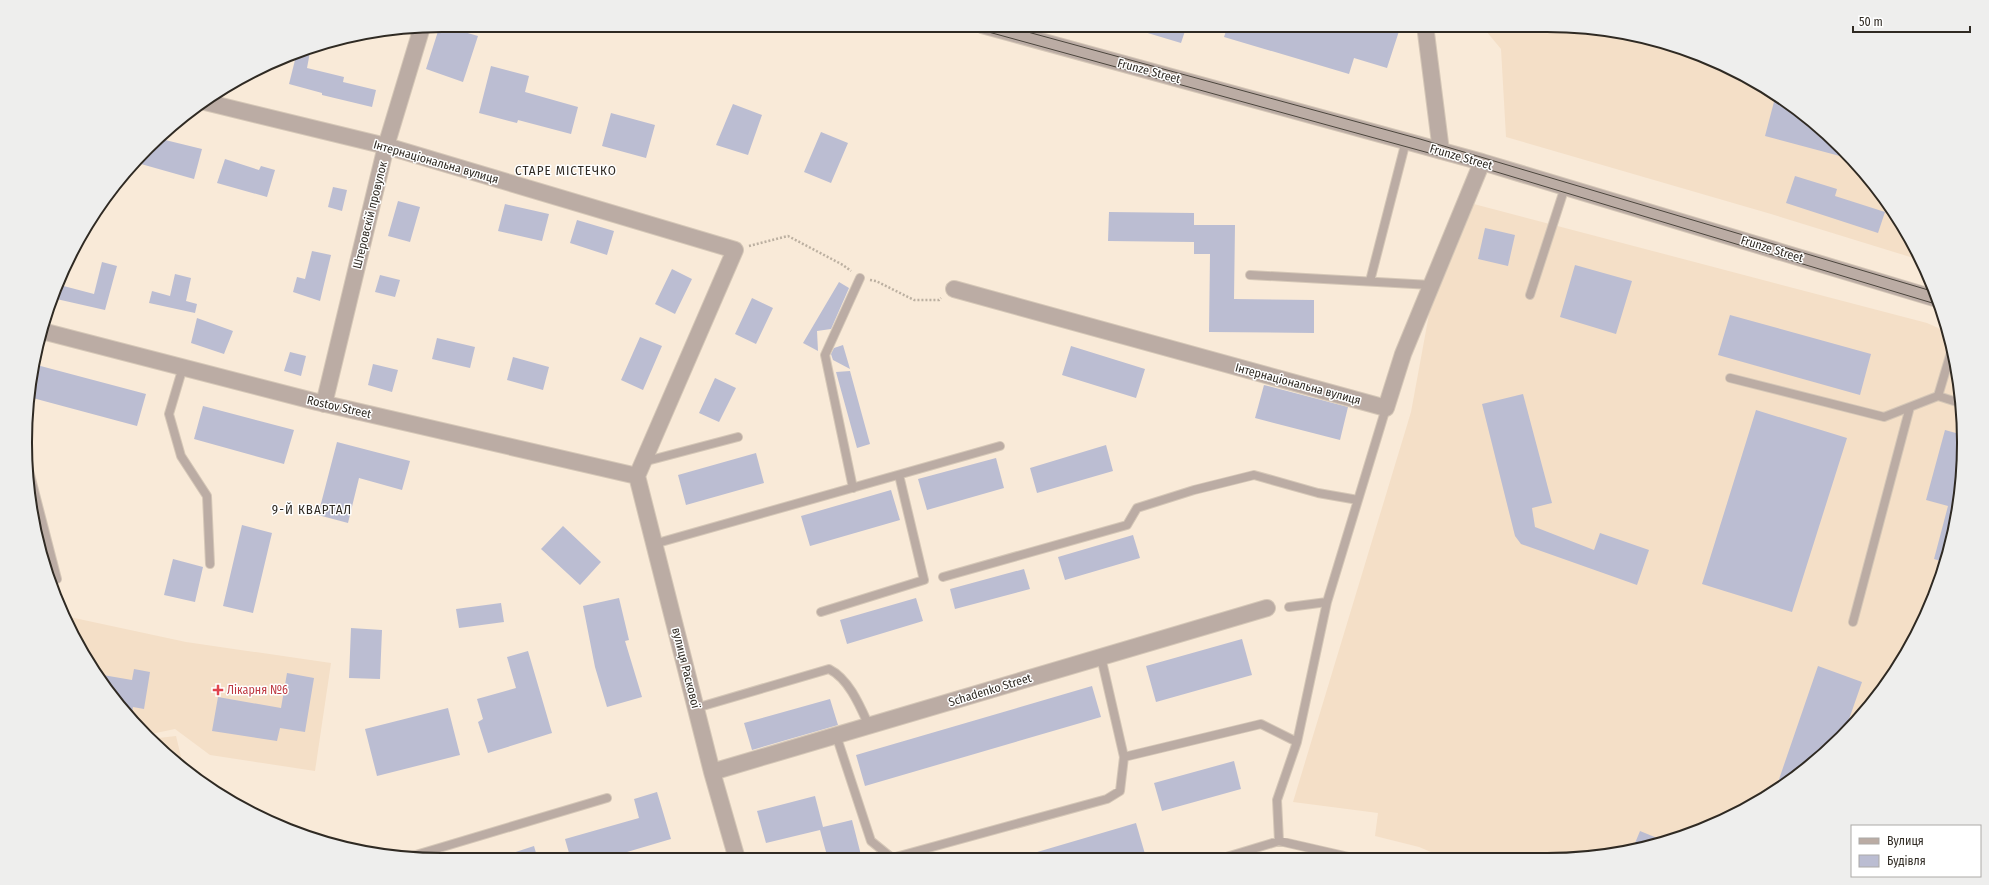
<svg xmlns="http://www.w3.org/2000/svg" width="1989" height="885" font-family="'Fira Sans Condensed',sans-serif">
<style>
.built{fill:#f4dfc7}
.building{fill:#bbbdd2}
.lines{fill:none;stroke-linecap:round;stroke-linejoin:round}
.lane-casing{stroke:#d5c7b7;stroke-width:10}
.street-casing{stroke:#d5c7b7;stroke-width:18}
.path{stroke:#bcb0a1;stroke-width:2.5;stroke-dasharray:2 2;stroke-linecap:butt}
.lane{stroke:#bbaca4;stroke-width:8}
.street{stroke:#bbaca4;stroke-width:16}
.tram{stroke:#4c463d;stroke-width:1}
.health-dot{fill:#e0444e;stroke:#fff;stroke-width:1.5}
.labels{text-anchor:middle;dominant-baseline:central;stroke-width:3;stroke-linejoin:round;paint-order:stroke}
.street-label{font-size:12px;fill:#2f2a23;stroke:#fff}
.health-label{font-size:12px;fill:#be3a42;stroke:#fff;text-anchor:start}
.neighbourhood-label{font-size:13px;letter-spacing:1px;fill:#2f2a23;stroke:#fff}
.rim{fill:none;stroke:#2f2a23;stroke-width:2}
</style>
<rect width="100%" height="100%" fill="#f9ead8"/>
<!-- built -->
<path class="built" d="M1481 25H1547L1628 33 1706 57 1778 95 1842 147 1894 210 1920 260 1771 214 1506 137 1501 49Z
M1470 203 1927 323 1947 332 1956 361 1964 442 1956 524 1932 602 1878 696 1801 774 1706 828 1601 856 1443 857 1419 847 1375 836 1378 813 1293 802 1411 412 1434 287Z
M65 616 186 642 331 663 315 771 210 755 175 729 146 735 128 718 81 651Z
M176 736 184 769 167 757 150 739Z"/>
<!-- building -->
<path class="building" d="M440 25 478 36 463 82 426 69Z
M1132 25H1187L1181 43 1131 28Z
M1228 25H1401L1387 68 1354 58 1349 74 1224 37Z
M302 50 310 52 307 68 344 77 343 82 376 90 372 107 322 95V93L289 84 297 52Z
M491 66 529 76 525 92 578 107 571 134 518 120 517 123 479 113Z
M1775 98 1785 101 1842 147 1851 159 1765 136Z
M733 104 762 115 748 155 716 145Z
M611 113 655 125 646 158 602 146Z
M821 132 848 143 831 183 804 172Z
M157 138 202 149 194 179 134 162Z
M225 159 259 170 261 166 275 170 267 197 217 183Z
M1795 176 1837 189 1835 196 1885 212 1878 233 1786 203Z
M333 187 347 190 342 211 328 207Z
M398 201 420 207 410 242 388 236Z
M505 204 549 214 542 241 498 231Z
M1109 212 1194 213V225H1235L1234 299 1314 300V333L1209 332 1210 254H1194V242L1108 241Z
M577 220 614 231 607 255 570 243Z
M1485 228 1515 235 1508 266 1478 259Z
M312 251 331 255 320 301 293 292 297 277 305 279Z
M102 262 117 266 105 310 52 298 56 284 94 294Z
M1575 265 1632 281 1616 334 1560 317Z
M672 269 692 279 675 314 655 304Z
M175 274 191 278 186 301 197 304 195 313 149 303 152 291 170 296Z
M380 275 400 280 395 297 375 292Z
M839 282 849 288 831 329 817 331 818 351 803 343Z
M752 298 773 308 756 344 735 334Z
M1730 315 1871 354 1860 395 1718 355Z
M197 318 233 331 224 354 191 343Z
M640 337 662 346 643 390 621 380Z
M437 338 475 347 470 368 432 359Z
M843 345 850 369 833 360 831 354 834 348Z
M1071 346 1145 369 1136 398 1062 375Z
M290 352 306 356 301 376 284 371Z
M513 357 549 367 543 390 507 380Z
M33 364 146 394 137 426 29 397Z
M373 364 398 370 392 392 368 385Z
M850 371 870 444 857 448 836 372Z
M715 378 736 388 719 422 699 413Z
M1264 385 1348 407 1340 440 1255 418Z
M1523 394 1552 503 1532 508 1535 527 1594 550 1600 533 1649 550 1637 585 1521 544 1515 536 1482 404Z
M203 406 294 430 284 464 194 439Z
M1756 410 1847 438 1792 612 1702 584Z
M1945 430 1963 435 1964 442 1956 524 1944 562 1934 559 1948 506 1926 500Z
M337 442 410 461 402 490 359 478 348 523 318 515Z
M1106 445 1113 471 1037 493 1030 468Z
M756 453 764 483 686 505 678 475Z
M996 458 1004 488 927 510 918 479Z
M891 490 900 520 810 546 801 516Z
M242 525 272 533 253 613 223 606Z
M563 526 601 562 580 585 541 549Z
M1133 535 1140 558 1065 580 1058 557Z
M173 559 203 567 195 602 164 595Z
M1024 569 1030 589 955 609 950 589Z
M619 598 629 640 625 641 642 697 607 707 595 667 583 606Z
M916 598 923 621 847 644 840 620Z
M501 603 504 622 459 628 456 609Z
M351 628 382 630 380 679 349 678Z
M1242 639 1252 675 1156 702 1146 666Z
M528 651 552 733 488 753 478 722 483 719 477 699 516 688 507 657Z
M1818 666 1862 682 1846 728 1801 774 1776 788Z
M134 669 150 672 144 709 133 707 131 720 97 674 132 680Z
M287 673 314 678 305 732 280 728 277 741 212 731 218 697 281 708Z
M1092 686 1101 717 865 786 856 755Z
M830 699 838 725 752 750 744 723Z
M448 708 460 755 377 776 365 729Z
M1234 761 1241 789 1162 811 1154 783Z
M657 792 671 839 600 860H571L565 839 639 818 634 799Z
M815 796 823 827 852 820 862 859H828L820 830 766 843 757 811Z
M1136 823 1145 854 1132 858H1028L1027 855Z
M1640 831 1662 840 1633 848Z
M534 846 538 860H501L500 857Z"/>
<g class="lines">
<!-- lane casing -->
<g class="lane-casing">
<path id="lane" d="M1250 275 1431 285
M1370 281 1406 141
M1530 295 1565 187
M1952 349 1938 396 1960 403
M183 367 169 414 181 456 207 496 210 564
M1730 378 1884 417 1938 396
M643 462 738 437
M27 463 57 579
M853 488 825 355 860 278
M654 544 1000 446
M943 577 1127 525 1137 508 1194 490 1254 475 1318 493 1358 500
M1289 607 1327 602
M821 612 924 580 899 475
M1853 622 1910 407
M696 708 829 669C849 679 860 706 869 726
M836 735 871 841 892 858 1107 799 1120 791 1124 757 1101 657
M1124 757 1261 724 1297 742
M1279 841 1277 800 1297 742 1327 602 1386 408
M409 857 607 798
M1223 858 1279 841 1349 857"/>
</g>
<!-- street casing -->
<g class="street-casing">
<path id="street" d="M982 25 1482 162 1937 299
M1425 25 1441 151
M205 102 386 146 735 250 637 476
M954 289 1386 408 1403 354 1482 162
M42 331 317 402 637 476
M324 404 386 146 422 27
M637 476 712 772 737 859
M712 772 1267 608"/>
</g>
<!-- path -->
<path class="path" d="M749 246 788 236 843 265 851 271
M870 280 876 281 914 300H939L941 298"/>
<!-- lane -->
<use href="#lane" class="lane"/>
<!-- street -->
<use href="#street" class="street"/>
<!-- tram -->
<path class="tram" d="M963 25 1480 167 1939 305
M1002 25 1420 139 1935 292"/>
</g>
<!-- markers -->
<path class="health-dot" d="M216 684h4v4h4v4h-4v4h-4v-4h-4v-4h4z"/>
<g class="labels">
<!-- street labels -->
<g class="street-label">
<text transform="translate(1149 71) rotate(15)">Frunze Street</text>
<text transform="translate(1461 157) rotate(16)">Frunze Street</text>
<text transform="translate(436 162) rotate(16)">Інтернаціональна вулиця</text>
<text transform="translate(370 215) rotate(-76)">Штеровскій провулок</text>
<text transform="translate(1772 249) rotate(17)">Frunze Street</text>
<text transform="translate(1298 384) rotate(15)">Інтернаціональна вулиця</text>
<text transform="translate(339 407) rotate(13)">Rostov Street</text>
<text transform="translate(686 668) rotate(76)">вулиця Раскової</text>
<text transform="translate(990 690) rotate(-17)">Schadenko Street</text>
</g>
<!-- health labels -->
<g class="health-label">
<text x="227" y="690">Лікарня №6</text>
</g>
<!-- neighbourhood labels -->
<g class="neighbourhood-label">
<text x="566" y="170">СТАРЕ МІСТЕЧКО</text>
<text x="312" y="509">9-Й КВАРТАЛ</text>
</g>
</g>
<!-- crop -->
<path d="M0 0H1989V885H0ZM442 32H1547A410 410 0 0 1 1957 442V443A410 410 0 0 1 1547 853H442A410 410 0 0 1 32 443V442A410 410 0 0 1 442 32Z" fill="#eeeeed" fill-rule="evenodd"/>
<path class="rim" d="M442 32H1547A410 410 0 0 1 1957 442V443A410 410 0 0 1 1547 853H442A410 410 0 0 1 32 443V442A410 410 0 0 1 442 32Z"/>
<!-- legend -->
<rect x="1851" y="825" width="130" height="52" fill="#ffffff" stroke="#acaaa7"/>
<rect x="1859" y="838" width="20" height="6" fill="#bbaca4" stroke="#acaaa7"/>
<text x="1887" y="845" font-size="12" fill="#2f2a23">Вулиця</text>
<rect x="1859" y="855" width="20" height="12" fill="#bbbdd2" stroke="#acaaa7"/>
<text x="1887" y="865" font-size="12" fill="#2f2a23">Будівля</text>
<!-- scale -->
<path d="M1853 26v6h117v-6" fill="none" stroke="#2f2a23" stroke-width="2"/>
<text x="1859" y="26" font-size="12" fill="#2f2a23" stroke="#ffffff" stroke-width="3" paint-order="stroke">50 m</text>
</svg>
